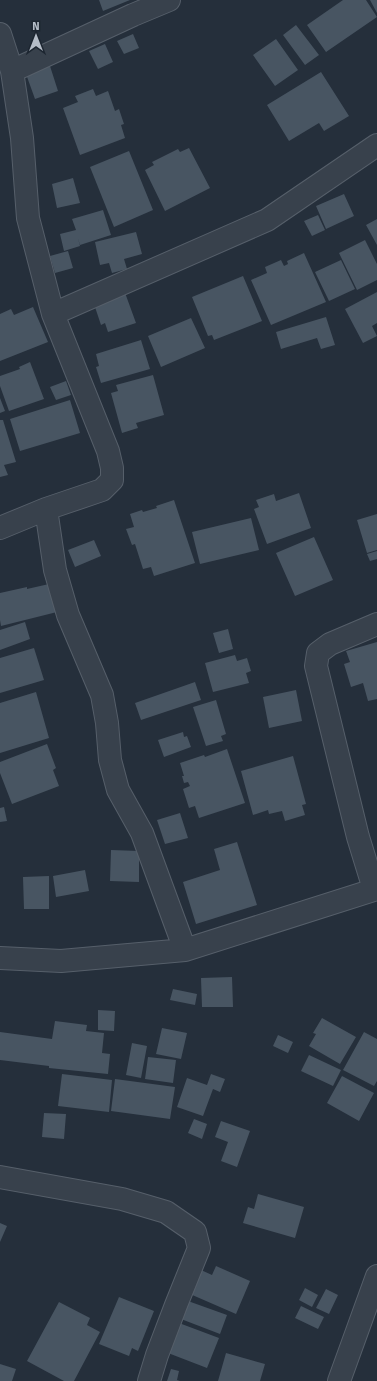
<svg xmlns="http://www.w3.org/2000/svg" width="377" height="1381" font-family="'Fira Sans',sans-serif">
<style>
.building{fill:#485562}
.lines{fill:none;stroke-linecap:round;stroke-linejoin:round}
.minor-casing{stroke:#565f6a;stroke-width:24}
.minor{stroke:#38414c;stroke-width:22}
</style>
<rect width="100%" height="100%" fill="#252f3b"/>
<!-- building -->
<path class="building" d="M99 0H130L103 11Z
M343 0H366L377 17 326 52 307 25Z
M370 0H377V13Z
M296 25 319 55 305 65 283 35Z
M133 34 139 48 124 54 117 41Z
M276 39 298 70 275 86 253 55Z
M105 44 113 62 98 69 89 51Z
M50 66 58 91 35 99 26 74Z
M321 72 349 116 324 131 319 123 289 141 267 105Z
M93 89 96 96 108 91 115 111 119 109 124 124 121 125 125 138 80 155 63 108 78 102 75 96Z
M189 148 210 188 165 211 145 170 154 165 152 162 178 149 180 152Z
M129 151 153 210 114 227 90 167Z
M73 178 80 203 57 208 52 184Z
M344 194 354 216 326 229 316 206Z
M103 210 111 235 80 245 78 238 80 246 64 251 60 234 76 230 72 219Z
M318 215 325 230 312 236 304 221Z
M377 219V245L366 225Z
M136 232 142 254 124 259 127 269 112 273 109 263 100 265 95 242Z
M365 240 377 264V280L357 290 339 253Z
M68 251 73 268 55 273 50 256Z
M304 253 326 302 271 325 251 280 267 273 265 267 281 260 284 266 288 264 287 261Z
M341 260 355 289 329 301 315 272Z
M243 276 262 321 214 340 212 335 208 336 192 297Z
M124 290 136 323 108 332 105 323 101 325 93 301Z
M377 292V323L372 326 377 336 363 343 345 309Z
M33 307 48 342 0 361V314L11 309 14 315Z
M326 317 335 345 321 349 317 338 281 349 276 332Z
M191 318 205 348 161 367 148 336Z
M141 340 150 369 101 383 96 367 99 366 96 354Z
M30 362 44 399 9 411 0 386V376L20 369 19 367Z
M153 375 164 415 136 423 138 428 122 433 111 393 118 391 116 385Z
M66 381 71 395 56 400 50 387Z
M0 398 5 411 0 413Z
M70 400 80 433 20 451 10 419Z
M0 420H3L16 462 4 465 8 475 0 477Z
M299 493 311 528 267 544 254 509 259 507 256 500 274 494 276 501Z
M174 500 195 563 154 576 151 567 143 569 135 544 132 545 126 529 134 527 130 514 142 510 143 512 157 508 156 506Z
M377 514V550L367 553 357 520Z
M251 518 259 550 200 564 192 532Z
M314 537 333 580 295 596 276 553Z
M94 540 101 556 75 567 68 550Z
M377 551V559L370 561 367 554Z
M49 584 57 612 1 626 0 620V593L27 587V589Z
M25 622 30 639 0 650V630Z
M228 629 233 649 219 653 213 633Z
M377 642V699L368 701 363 683 351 687 344 664 350 662 346 651Z
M34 648 44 680 0 693V658Z
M235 655 237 661 247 658 251 671 246 673 249 683 213 692 205 663Z
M195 682 201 700 141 720 135 703Z
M296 690 302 721 269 728 263 697Z
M36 692 49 738 0 753V703Z
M216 700 226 734 221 736 223 741 206 746 193 707Z
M183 732 184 737 187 736 191 747 164 757 158 740Z
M47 744 56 768 53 770 59 786 12 804 0 773V762Z
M227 749 245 803 199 818 195 806 189 808 183 789 190 786 188 782 184 783 182 776H184L180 763 204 755 205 757Z
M293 756 306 804 302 805 305 815 285 821 282 811 269 814 268 810 253 815 241 771Z
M4 807 7 821 0 822V808Z
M180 813 188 838 165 844 157 820Z
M237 842 257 905 196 924 183 882 220 870 214 849Z
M111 850 139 851V882L110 881Z
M85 870 89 891 56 897 53 876Z
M49 876V909H24L23 877Z
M232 977 233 1007H202L201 978Z
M173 989 197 994 195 1005 170 1000Z
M98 1010 115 1011 114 1031 98 1030Z
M322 1018 356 1037 340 1064 309 1046 316 1034 313 1033Z
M55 1021 87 1025 86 1031 104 1033 102 1053 110 1054 108 1074 49 1068V1066L0 1060V1032L52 1039Z
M162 1028 187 1033 181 1059 156 1054Z
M364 1032 377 1039V1081L374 1086 343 1070Z
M278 1035 293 1042 288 1053 273 1046Z
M132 1043 147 1046 141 1078 126 1075Z
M309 1055 341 1070 333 1086 301 1071Z
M148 1057 176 1060 173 1083 145 1079Z
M62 1074 112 1080 109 1112 58 1106Z
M211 1074 225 1079 220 1092 213 1089 203 1116 177 1107 187 1078 207 1085Z
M342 1076 374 1093 359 1121 327 1103Z
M115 1079 175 1087 170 1119 111 1111Z
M44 1113 66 1114 64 1139 42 1137Z
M194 1119 207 1124 202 1139 188 1133Z
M221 1121 250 1131 237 1167 221 1161 228 1142 215 1137Z
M258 1194 304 1207 295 1238 243 1223 248 1207 254 1209Z
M0 1223 7 1226 0 1242Z
M216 1266 250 1281 236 1314 190 1294 201 1270 212 1275Z
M305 1288 318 1295 312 1307 299 1300Z
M326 1289 338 1295 329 1314 316 1308Z
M119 1297 154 1311 138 1351 132 1348 129 1356 99 1344Z
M188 1301 227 1315 220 1334 181 1319Z
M59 1302 90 1318 87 1325 100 1332 74 1381H64L27 1361Z
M301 1306 324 1317 318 1329 295 1318Z
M179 1323 219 1338 207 1368 168 1353Z
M226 1353 265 1364 260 1381H218Z
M0 1364 16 1369 12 1381H0Z
M171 1369 179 1371 177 1380 180 1381H167Z"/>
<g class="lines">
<!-- minor casing -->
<g class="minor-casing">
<path id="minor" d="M0 34 12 71 22 138 28 218 53 314 108 451 112 468V480L102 490 46 509 0 528
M12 71 133 15 169 0
M53 314 267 220 377 145
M46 509 55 570 68 615 102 695 107 723 110 760 118 790 142 833 185 950
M374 889 358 837 316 666 318 653 330 644 377 624
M0 958 61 961 185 950 377 889
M0 1177 122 1199 166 1212 195 1232 199 1248 176 1305 157 1355 149 1381
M339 1381 377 1276"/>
</g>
<!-- minor -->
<use href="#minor" class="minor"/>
</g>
<!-- north arrow -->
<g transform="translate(36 36)" stroke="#1d2631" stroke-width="3" paint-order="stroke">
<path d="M0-3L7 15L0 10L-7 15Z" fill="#b4bcc7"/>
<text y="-6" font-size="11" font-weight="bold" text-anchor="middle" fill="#b4bcc7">N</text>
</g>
</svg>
